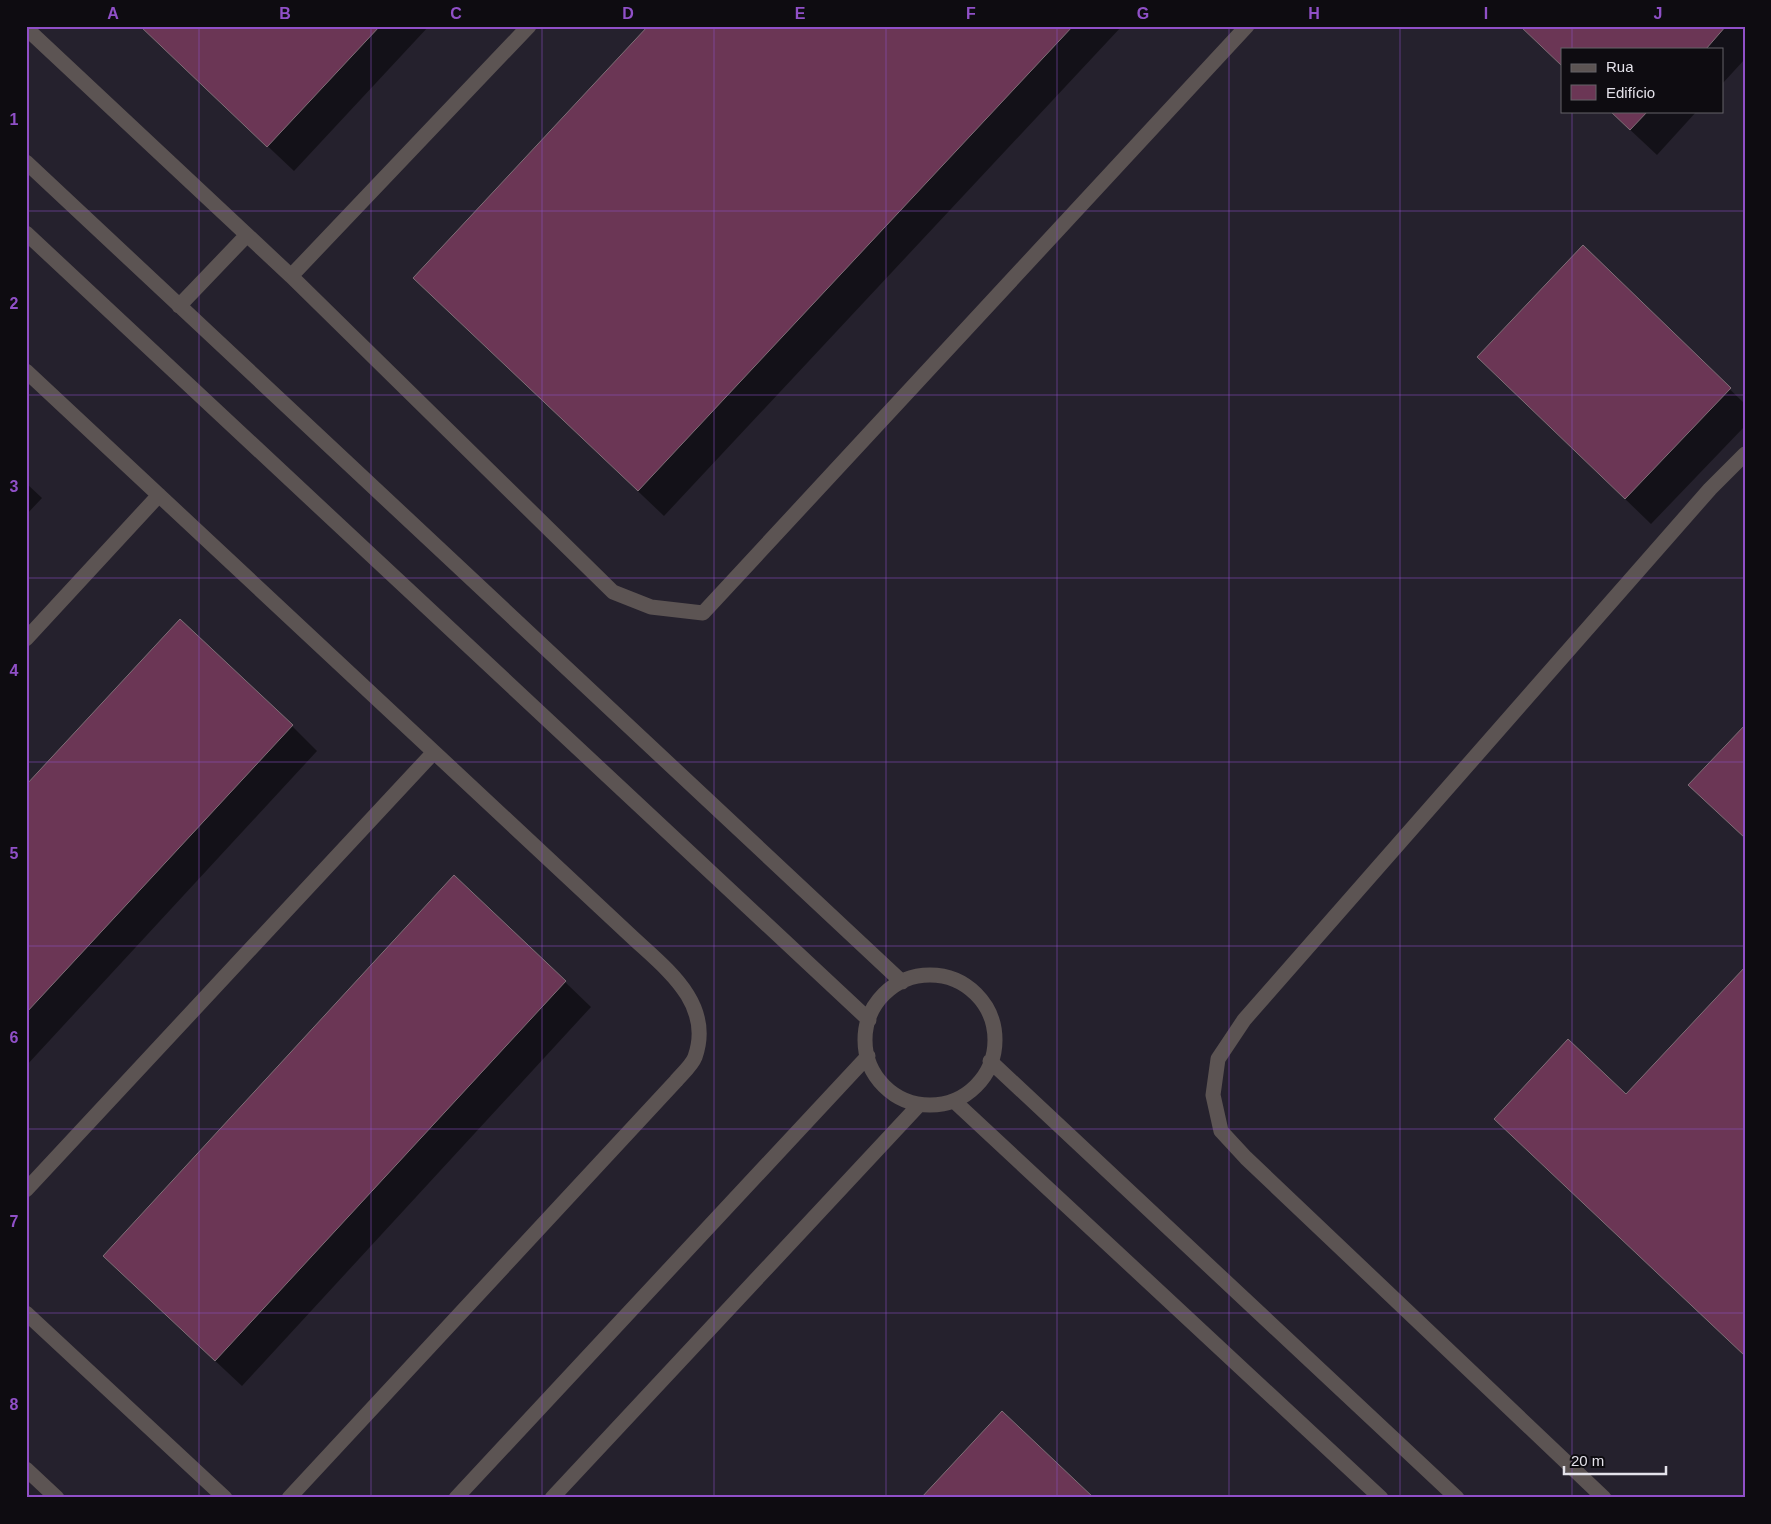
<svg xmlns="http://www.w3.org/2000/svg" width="1771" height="1524" font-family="Helvetica,sans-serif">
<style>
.shadow{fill:#0007}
.building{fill:#6b3655;stroke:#7f6f77}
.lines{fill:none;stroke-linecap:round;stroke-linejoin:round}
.minor{stroke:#5c5453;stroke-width:15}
.grid{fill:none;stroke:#9050c8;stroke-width:1;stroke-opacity:0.55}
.neatline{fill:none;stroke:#9050c8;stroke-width:2}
.grid-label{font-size:16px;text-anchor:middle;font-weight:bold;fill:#9050c8}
</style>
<rect width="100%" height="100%" fill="#25212d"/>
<!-- shadow -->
<path class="shadow" d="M140 26H429L294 171Z
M650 26H1122L664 516 414 278Z
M1520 26H1745V59L1722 84V49H1562V66Z
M1610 111H1697L1657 155Z
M1583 247 1745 404V426L1651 524 1504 382Z
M26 483 42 498 26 515Z
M292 726 317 751 26 1066V787Z
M565 982 591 1007 242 1386 130 1281Z"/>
<!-- building -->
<path class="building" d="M140 26H380L267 147Z
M648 26H1073L638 491 413 278Z
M1520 26H1726L1706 49H1562V66Z
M1610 111H1648L1630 130Z
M1583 245 1731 388 1625 499 1477 357Z
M180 619 293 725 26 1013V785Z
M1745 725V838L1688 785Z
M454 875 566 981 215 1361 103 1256Z
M1745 967V1356L1494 1119 1568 1039 1626 1094Z
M1002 1411 1094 1498H921Z"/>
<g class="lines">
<!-- minor -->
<path class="minor" d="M26 28 291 276 613 592 651 607 703 613 1247 26
M26 162 902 982
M26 233 869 1020
M291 276 529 26
M179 306 247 235
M26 371 631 936C665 968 714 1003 695 1057 692 1065 682 1074 676 1081L289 1498
M26 639 159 495
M865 1040a65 65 0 1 1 130 0a65 65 0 1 1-130 0Z
M990 1061 1457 1498
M954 1101 1381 1498
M26 1190 434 752
M26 1313 225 1498
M26 1469 57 1498
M456 1498 868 1056
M552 1498 919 1105
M1604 1498 1246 1158 1221 1131 1213 1095 1218 1059 1244 1020 1710 489 1745 454"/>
</g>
<!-- grid -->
<path class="grid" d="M199 26V1498M371 26V1498M542 26V1498M714 26V1498M886 26V1498M1057 26V1498M1229 26V1498M1400 26V1498M1572 26V49M1572 111V1498M26 211H1745M26 395H1745M26 578H1745M26 762H1745M26 946H1745M26 1129H1745M26 1313H1745"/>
<!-- border -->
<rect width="1771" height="1524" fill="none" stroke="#0e0c11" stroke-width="55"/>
<!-- legend -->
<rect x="1561" y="48" width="162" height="65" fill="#0e0c11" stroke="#646268"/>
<rect x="1571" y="64" width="25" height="8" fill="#5c5453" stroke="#646268"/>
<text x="1606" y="72" font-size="15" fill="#e4e2ea">Rua</text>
<rect x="1571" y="85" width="25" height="15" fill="#6b3655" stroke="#646268"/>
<text x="1606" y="98" font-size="15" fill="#e4e2ea">Edifício</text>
<!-- scale -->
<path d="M1564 1466v8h102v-8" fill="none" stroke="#e4e2ea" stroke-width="2.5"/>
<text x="1571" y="1466" font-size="15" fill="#e4e2ea" stroke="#0e0c11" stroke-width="4" paint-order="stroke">20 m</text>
<rect x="28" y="28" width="1716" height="1468" class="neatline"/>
<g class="grid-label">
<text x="113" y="19">A</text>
<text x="285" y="19">B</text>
<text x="456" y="19">C</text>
<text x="628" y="19">D</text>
<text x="800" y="19">E</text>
<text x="971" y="19">F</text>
<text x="1143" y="19">G</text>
<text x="1314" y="19">H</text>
<text x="1486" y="19">I</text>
<text x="1658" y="19">J</text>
<text x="14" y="125">1</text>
<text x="14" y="309">2</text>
<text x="14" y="492">3</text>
<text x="14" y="676">4</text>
<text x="14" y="859">5</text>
<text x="14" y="1043">6</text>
<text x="14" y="1227">7</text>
<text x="14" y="1410">8</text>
</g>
</svg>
